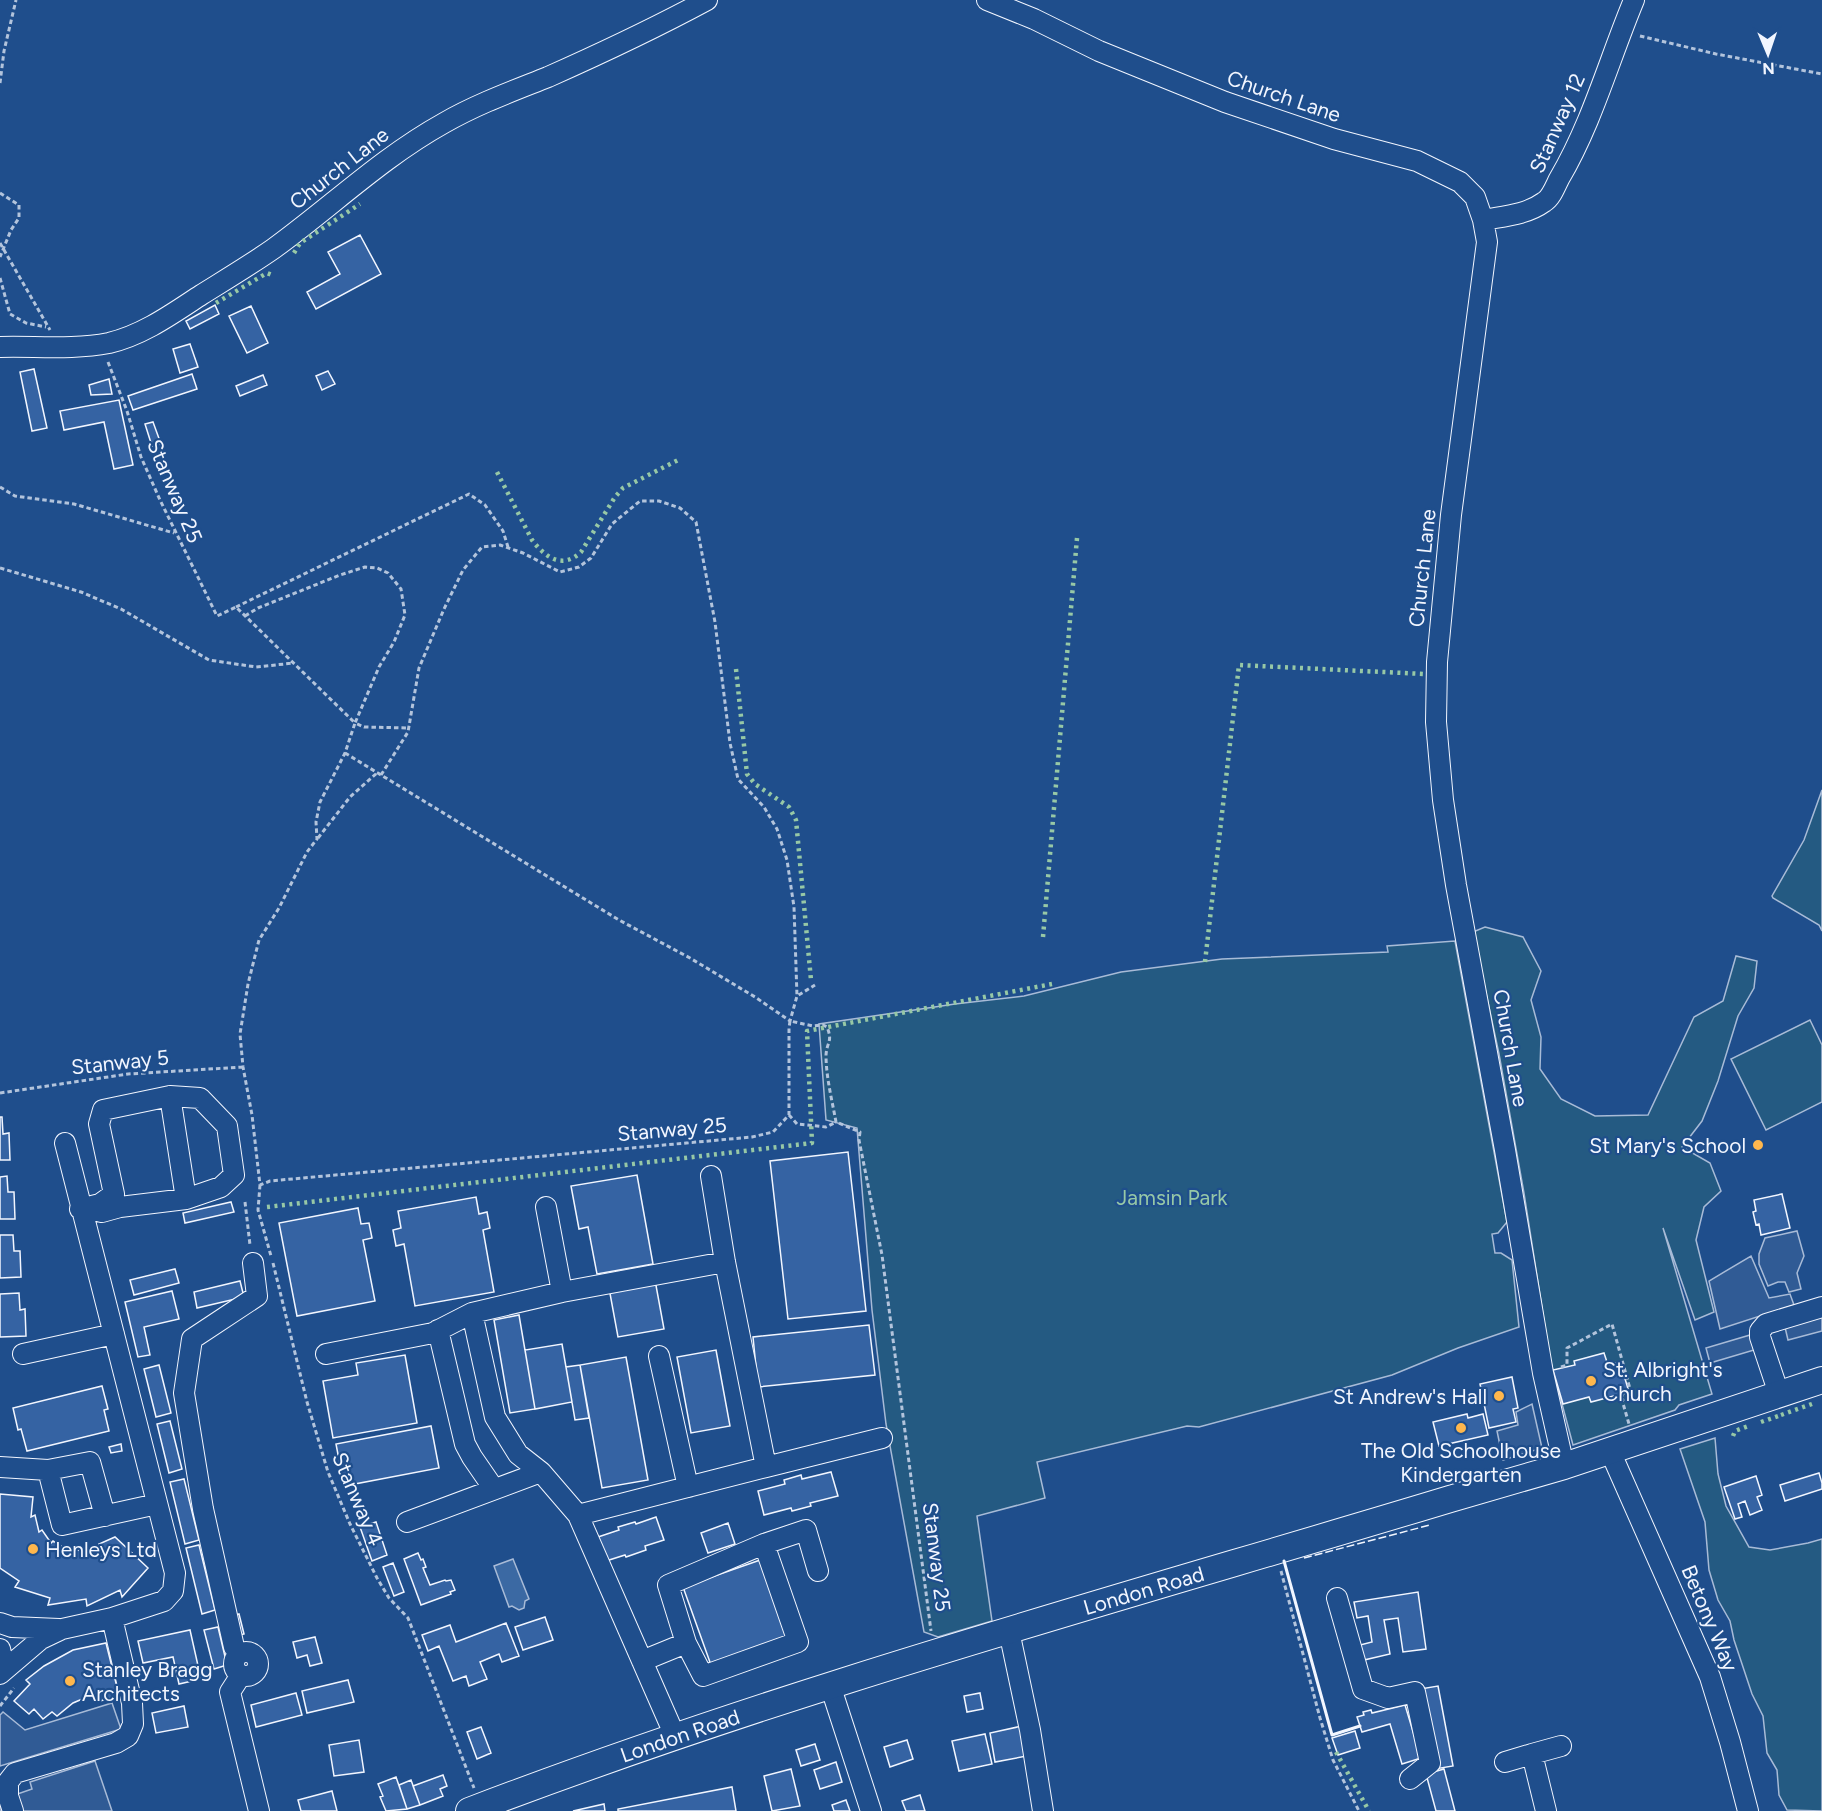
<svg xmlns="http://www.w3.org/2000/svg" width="1822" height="1811" font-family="Figtree,sans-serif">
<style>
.green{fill:#245a82;stroke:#a8bbd7;stroke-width:1.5}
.parking{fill:#305b95;stroke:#a8bbd7;stroke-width:1.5}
.water{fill:#3b69a3;stroke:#a8bbd7;stroke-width:1.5}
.building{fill:#3563a3;stroke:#f2f6ff;stroke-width:1.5}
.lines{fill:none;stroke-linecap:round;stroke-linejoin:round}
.minor-casing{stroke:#f2f6ff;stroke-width:22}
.major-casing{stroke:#f2f6ff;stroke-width:28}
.path{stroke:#b3c4dc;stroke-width:3;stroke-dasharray:4.5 3;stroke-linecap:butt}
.minor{stroke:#1f4e8c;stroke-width:20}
.major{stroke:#1f4e8c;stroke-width:26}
.hedge{stroke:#97c8a6;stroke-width:4.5;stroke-dasharray:3 4.5;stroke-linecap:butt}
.fence{stroke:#f2f6ff;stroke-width:1.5;stroke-dasharray:8 3;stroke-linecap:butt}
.wall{stroke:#f2f6ff;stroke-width:3}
.poi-dot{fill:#ffb74d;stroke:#1f4e8c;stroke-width:2}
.labels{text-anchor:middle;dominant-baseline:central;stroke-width:4.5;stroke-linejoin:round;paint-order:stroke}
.street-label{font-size:21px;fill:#f2f6ff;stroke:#1f4e8c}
.poi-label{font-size:21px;fill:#f2f6ff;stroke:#1f4e8c;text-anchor:start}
.park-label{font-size:21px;fill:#97c8a6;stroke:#1f4e8c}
</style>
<rect width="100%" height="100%" fill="#1f4e8c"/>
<!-- green -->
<path class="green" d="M1822 790V931L1819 925 1773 898 1772 896 1804 840Z
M1485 927 1523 937 1541 971 1531 1000 1541 1037 1540 1069 1561 1099 1595 1116 1648 1115 1694 1017 1723 1001 1736 956 1757 961 1754 988 1738 1016 1718 1081 1702 1121 1682 1147 1710 1163 1721 1191 1704 1207 1696 1240 1714 1312 1695 1320 1663 1228 1712 1394 1679 1405 1675 1410 1573 1445 1550 1359 1524 1193 1499 1054 1473 932Z
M1455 941 1507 1222 1498 1233 1492 1234 1495 1253H1501L1512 1260 1519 1327 1458 1348 1392 1375 1199 1427 1187 1426 1037 1462 1045 1498 977 1516 992 1621 938 1637 924 1632 886 1424 872 1310 857 1128 826 1120 819 1024 955 1004 1024 996 1121 972 1222 959 1388 952 1387 946Z
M1810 1020 1822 1045V1102L1766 1130 1731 1059Z
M1715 1438 1718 1474 1726 1506 1749 1547 1770 1550 1808 1543 1822 1539V1811L1787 1810 1779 1795 1777 1770 1767 1753 1763 1716 1752 1694 1734 1640 1730 1621 1718 1600 1709 1570 1705 1522 1680 1449Z"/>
<!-- parking -->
<path class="parking" d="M1797 1231 1804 1256 1797 1273 1801 1289 1789 1292 1785 1282H1778L1768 1286 1759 1264V1254L1765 1238Z
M1751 1256 1769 1298 1790 1294 1794 1305 1720 1329 1709 1281Z
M1822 1313V1331L1788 1340 1784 1323Z
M1750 1335 1754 1350 1710 1363 1706 1348Z
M1532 1404 1542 1448 1503 1460 1497 1431 1518 1425 1516 1412Z
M112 1703 121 1729 0 1766V1715L3 1712 25 1730Z
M95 1761 112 1811H0V1800L32 1789 30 1782Z"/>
<!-- water -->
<path class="water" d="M513 1559 529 1599 525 1601 524 1608 519 1610 512 1606 509 1607 494 1566Z"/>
<!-- building -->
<path class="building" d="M360 235 381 274 316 309 307 292 340 274 328 252Z
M215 305 219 314 190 329 186 321Z
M251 306 268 343 247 353 229 316Z
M190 344 198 367 180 373 173 349Z
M34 369 47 428 32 431 20 372Z
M328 371 335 384 322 390 316 376Z
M192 374 197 389 133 410 128 396Z
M263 375 267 385 240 396 236 386Z
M109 379 112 394 91 395 89 385Z
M119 400 133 465 114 469 104 422 64 430 60 411Z
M153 422 161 444 152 446 145 424Z
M0 1117H2L3 1134 9 1133 10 1160H0Z
M848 1152 866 1311 788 1319 770 1161Z
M637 1175 653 1264 597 1274 588 1227 579 1229 571 1186Z
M7 1176 8 1192H14L15 1219H0V1177Z
M1782 1194 1790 1228 1761 1235 1759 1224 1756 1225 1753 1212 1756 1211 1754 1200Z
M476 1197 479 1214 487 1212 490 1228 483 1230 494 1292 415 1306 404 1244 396 1246 393 1230 401 1228 398 1211Z
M231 1202 234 1212 185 1223 183 1213Z
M358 1208 361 1224 369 1223 372 1238 363 1240 375 1301 297 1316 279 1223Z
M0 1235H13L14 1251H20L21 1277 0 1278Z
M175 1269 179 1283 134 1295 130 1280Z
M655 1280 664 1329 618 1337 609 1288Z
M240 1281 244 1297 197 1308 194 1292Z
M172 1291 179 1319 144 1327 150 1355 138 1357 125 1302Z
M19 1293 20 1310 25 1309 26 1336 0 1337V1294Z
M519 1315 535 1409 510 1413 494 1320Z
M869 1325 875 1375 758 1387 753 1337Z
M562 1344 572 1402 535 1409 525 1350Z
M716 1350 730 1426 691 1433 677 1357Z
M1604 1353 1608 1365 1620 1362 1629 1392 1623 1394V1396L1615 1398 1614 1396 1591 1402 1589 1397 1563 1404 1553 1370 1575 1365 1574 1361Z
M405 1355 417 1423 333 1438 323 1381 358 1375 356 1363Z
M626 1357 648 1480 602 1488 580 1365Z
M159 1365 171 1413 156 1417 144 1369Z
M580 1365 589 1418 575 1420 566 1367Z
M1512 1377 1518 1408 1513 1409 1516 1422 1489 1428 1480 1384Z
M102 1386 108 1409 104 1410 109 1431 27 1451 21 1429 18 1430 13 1408Z
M1467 1414 1468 1418 1483 1414 1488 1435 1439 1446 1433 1422Z
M170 1421 182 1469 169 1473 157 1424Z
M431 1426 439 1468 344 1486 336 1444Z
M121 1444 122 1451 111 1453 109 1447Z
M831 1472 838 1496 810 1503 811 1506 792 1511 791 1508 764 1515 758 1491 785 1484 784 1480 801 1475 802 1479Z
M1819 1473 1822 1483V1489L1785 1501 1780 1485Z
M1756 1476 1762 1495 1757 1497 1762 1510 1750 1515 1745 1501 1738 1504 1742 1517 1735 1519 1724 1487Z
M184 1479 199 1540 185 1544 170 1482Z
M0 1494 33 1497 31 1517 35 1515 39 1532 42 1530 51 1543 53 1541 67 1550 68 1547 84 1552V1548L101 1547 99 1544 115 1537 148 1568 122 1597 120 1590 87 1606 86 1599 48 1605 50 1598 15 1587 19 1581 0 1568Z
M656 1517 664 1540 645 1546 646 1550 626 1557 625 1555 606 1561 598 1537 619 1530 618 1527 635 1522 636 1524Z
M376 1522 387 1555 372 1561 360 1527Z
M728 1523 735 1544 708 1553 701 1533Z
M199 1545 215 1610 202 1614 186 1548Z
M418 1553 421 1560 423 1559 426 1567 423 1568 430 1585 445 1580 446 1581 451 1580 455 1590 450 1592 451 1594 421 1605 404 1559Z
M763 1559 790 1637 711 1665 683 1587Z
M393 1563 404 1592 394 1596 383 1567Z
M1418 1592 1426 1649 1403 1652 1398 1618 1384 1620 1390 1654 1364 1660 1360 1645 1372 1642 1368 1616 1357 1618 1354 1602Z
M239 1614 244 1634 235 1636 231 1616Z
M545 1617 553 1640 523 1650 515 1627Z
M506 1623 519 1656 502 1662 499 1654 480 1662 487 1679 469 1686 466 1676 453 1681 439 1646 428 1651 422 1635 450 1625 456 1642Z
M218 1627 227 1665 214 1669 204 1630Z
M190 1630 201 1679 179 1684 173 1657 143 1663 138 1641Z
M315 1637 322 1663 310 1666 307 1655 297 1658 293 1642Z
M106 1643 119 1695 97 1702 94 1694 73 1703 57 1716 52 1712 43 1719 34 1709 29 1714 14 1701 30 1684 26 1680 44 1666 73 1650Z
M348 1680 354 1702 307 1713 302 1691Z
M1438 1686 1453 1766 1435 1769 1420 1689Z
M296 1693 302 1715 256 1727 251 1705Z
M980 1693 983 1709 967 1712 964 1696Z
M1405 1705 1421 1758 1402 1764 1390 1724 1362 1732 1357 1717 1364 1715 1363 1712 1371 1710 1372 1713Z
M184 1706 188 1727 156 1733 152 1713Z
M1022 1726 1027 1756 995 1762 990 1733Z
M481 1727 491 1753 477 1759 467 1732Z
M1355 1731 1360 1748 1338 1755 1332 1738Z
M985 1734 992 1764 959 1771 952 1741Z
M359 1740 364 1772 334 1776 329 1745Z
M907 1740 913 1759 890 1767 884 1747Z
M815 1744 820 1760 801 1766 796 1750Z
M836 1762 842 1782 820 1789 814 1770Z
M791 1769 800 1806 772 1811 764 1776Z
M1444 1769 1455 1811H1436L1426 1774Z
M443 1775 447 1786 440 1789 443 1796 420 1805 413 1786Z
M396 1777 407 1809 386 1811 380 1797 383 1796 378 1784Z
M411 1780 420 1805 407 1809 399 1785Z
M732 1787 736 1811H618V1809Z
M332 1791 337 1811H301L298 1800Z
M920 1795 925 1811H906L902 1801Z
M846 1800 850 1811H834L832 1805Z
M604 1804 605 1811H573Z"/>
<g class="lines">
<!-- minor casing -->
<g class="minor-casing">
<path id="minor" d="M987 0 1034 19 1099 51 1225 102 1334 139 1417 161 1460 182 1475 197 1483 220 1487 242 1451 515 1437 662 1436 722 1443 800 1456 885 1505 1150 1543 1373 1564 1466
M1483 220C1504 216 1526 215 1544 202 1551 198 1555 187 1559 179 1592 123 1609 60 1634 0
M0 347C36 346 73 350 109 343 143 335 172 314 201 295 225 280 250 265 273 249 331 207 381 158 444 123 477 104 513 91 548 77 602 53 655 28 707 0
M170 1096 186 1199
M546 1207 562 1292
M80 1209 100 1204 114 1194 99 1124 103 1110 170 1096 200 1098 227 1126 234 1175 221 1187 186 1199 120 1207 102 1212 87 1208
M472 1313 495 1417 518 1454 541 1472 578 1515 675 1736
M438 1330 465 1444 472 1457 494 1489
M23 1354 114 1334
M326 1354 433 1333 472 1313 562 1292 725 1262
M659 1356 688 1487
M1779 1394 1760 1337V1331L1766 1324 1822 1307
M1610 1451 1710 1677 1730 1742 1748 1811
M0 1467 48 1470 62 1525 157 1504
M766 1467 882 1438
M48 1470 90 1462 105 1516
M578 1515 766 1467 725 1262 711 1176
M407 1522 541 1472
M764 1544 806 1530 818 1571
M1337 1598 1363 1689 1388 1698 1415 1692 1430 1763 1410 1779
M0 1623 12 1627 59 1629
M1009 1631 1030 1730 1043 1811
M0 1649 2 1658 0 1666
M234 1664a12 12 0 1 1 24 0a12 12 0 1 1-24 0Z
M240 1654 234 1647 203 1509 184 1393 192 1339 257 1296 253 1263
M642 1661 686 1643 668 1585 764 1544 798 1642 703 1676 686 1643
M0 1674 41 1639 62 1629 112 1618 164 1601 173 1591 175 1573 65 1143
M241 1675 230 1692 259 1811
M830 1685 871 1811
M1505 1762 1532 1754
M13 1811 8 1796V1782L15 1773 116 1743 128 1736 133 1724 132 1703 112 1618
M1546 1811 1532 1754 1561 1746"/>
</g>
<!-- major casing -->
<g class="major-casing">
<g id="major">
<path id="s1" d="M469 1811C790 1688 1122 1598 1450 1499L1564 1466 1822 1380"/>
</g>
</g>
<!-- path -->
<path class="path" d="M1640 36 1716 54 1822 74
M0 83 4 51 16 0
M0 193 19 205V218L11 230 0 257
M0 243 50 330
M0 278 10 314 26 323 46 327
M108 362 127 411 141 457 160 500 217 616 236 607 355 723 345 753 320 802 316 822 317 839 307 852 279 908 259 940 248 984 240 1034 243 1067 252 1115 260 1185 270 1181 752 1137 773 1132 789 1115V1028L790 1021 813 1026 823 1025 827 1027C833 1042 827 1041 826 1055 826 1077 832 1100 836 1122L860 1132 859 1140 882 1255 931 1631
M0 487 15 496 74 504 174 533
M0 568 81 592 121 609 209 660 256 667 294 663
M236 607 469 494 485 505 503 531 508 547
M245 616 258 608 340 575 365 567 377 568 388 573 401 589 405 615 394 642 379 667 355 723 364 727 409 728
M345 753 619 920 690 958 755 997 790 1021 797 996 815 985
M381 775 408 732 419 668 444 609 463 570 482 547 500 545 523 553 560 572 579 567 591 558 612 524 640 501H659L680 508 696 522 715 622 730 743 738 779 764 807 777 829 787 860 794 907 797 996
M318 838 350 797 377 773
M0 1093 128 1074 243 1067
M789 1115 797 1124 826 1127 836 1122
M260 1185 258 1210 271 1256
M245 1202 250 1245
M273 1263 307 1402 328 1472 350 1524 377 1578 389 1598 408 1618 474 1788
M1561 1367 1567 1365V1348L1612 1324 1632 1396 1622 1400 1629 1424
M1281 1571 1320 1718 1333 1760 1359 1811
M0 1706 14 1688"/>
<!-- minor -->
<use href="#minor" class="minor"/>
<!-- major -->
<use href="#major" class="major"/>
<!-- hedge -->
<path class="hedge" d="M294 253 300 243 360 204
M216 303 267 273 272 275
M497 472 532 540C545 557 562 570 581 552L615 497 623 488 678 460
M736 669 747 774 755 784 789 807 796 820 811 980
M1043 937 1077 538
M1205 962 1239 665 1424 674
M267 1207 812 1143 807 1031 1052 984
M1781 1415 1812 1404
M1761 1422 1778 1416
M1733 1436 1735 1431 1751 1425
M1336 1752 1369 1811"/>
<!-- fence -->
<path class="fence" d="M1304 1558 1430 1525"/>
<!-- wall -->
<path class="wall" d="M1284 1561 1332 1735 1360 1726"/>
</g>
<!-- markers -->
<g class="poi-dot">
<circle cx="1758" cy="1145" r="6"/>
<circle cx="1591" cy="1381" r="6"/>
<circle cx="1499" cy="1396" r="6"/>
<circle cx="1461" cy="1428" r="6"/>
<circle cx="33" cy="1549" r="6"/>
<circle cx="70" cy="1681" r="6"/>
</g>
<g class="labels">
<!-- street labels -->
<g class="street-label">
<text transform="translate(1284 96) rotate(19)">Church Lane</text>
<text transform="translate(1557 123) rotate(-66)">Stanway 12</text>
<text transform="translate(339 168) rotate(-38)">Church Lane</text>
<text transform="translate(175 491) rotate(67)">Stanway 25</text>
<text transform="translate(1422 568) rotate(-84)">Church Lane</text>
<text transform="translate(1511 1048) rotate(80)">Church Lane</text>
<text transform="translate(120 1062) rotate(-6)">Stanway 5</text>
<text transform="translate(672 1129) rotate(-5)">Stanway 25</text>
<text transform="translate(358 1499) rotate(67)">Stanway 4</text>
<text transform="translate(937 1557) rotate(83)">Stanway 25</text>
<text stroke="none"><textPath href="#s1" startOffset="710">London Road</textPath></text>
<text transform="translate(1710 1618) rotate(67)">Betony Way</text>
<text stroke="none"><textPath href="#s1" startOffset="224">London Road</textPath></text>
</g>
<!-- poi labels -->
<g class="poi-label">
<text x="1746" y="1145" text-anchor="end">St Mary's School</text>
<text x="1603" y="1369">St. Albright's<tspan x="1603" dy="24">Church</tspan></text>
<text x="1487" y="1396" text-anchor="end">St Andrew's Hall</text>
<text x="1461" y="1450" text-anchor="middle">The Old Schoolhouse<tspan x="1461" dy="24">Kindergarten</tspan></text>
<text x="45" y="1549">Henleys Ltd</text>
<text x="82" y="1669">Stanley Bragg<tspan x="82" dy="24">Architects</tspan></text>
</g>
<!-- park labels -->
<g class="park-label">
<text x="1172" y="1197">Jamsin Park</text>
</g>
</g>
<!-- north arrow -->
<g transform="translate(1768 54) rotate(178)" stroke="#1f4e8c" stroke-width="4.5" paint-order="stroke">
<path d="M0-4.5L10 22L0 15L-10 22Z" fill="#f2f6ff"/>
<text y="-9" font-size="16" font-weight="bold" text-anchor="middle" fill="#f2f6ff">N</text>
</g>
</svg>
